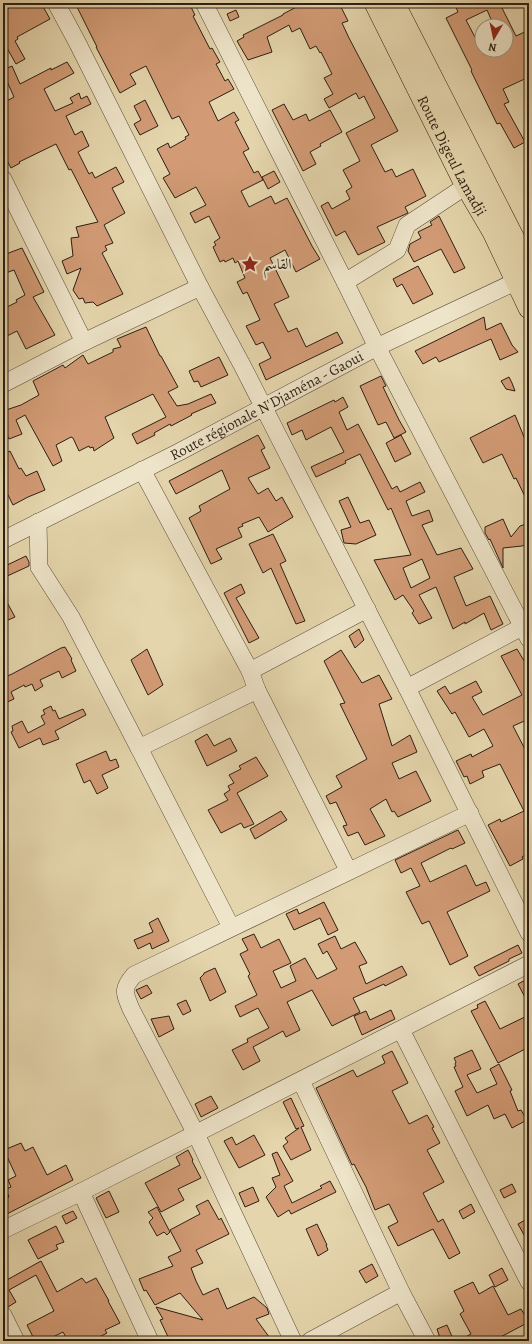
<svg xmlns="http://www.w3.org/2000/svg" width="532" height="1344" font-family="Alegreya,Amiri,serif">
<style>
.building{fill:#d29b75;stroke:#2c1f14;fill-rule:evenodd}
.lines{fill:none;stroke-linecap:round;stroke-linejoin:round}
.minor-casing{stroke:#5a4c3a;stroke-width:18}
.major-casing{stroke:#2c1f14;stroke-width:22}
.minor{stroke:#eee4c9;stroke-width:17}
.major{stroke:#e5d5ac;stroke-width:21}
.labels{text-anchor:middle;dominant-baseline:central;stroke-width:4;stroke-linejoin:round;paint-order:stroke}
.street-label{font-size:15px;fill:#2c1f14;stroke:#eee4c9}
.poi-label{font-size:15px;fill:#2c1f14;stroke:#eee4c9;text-anchor:start}
</style>
<rect width="100%" height="100%" fill="#e5d5ac"/>
<filter id="stains"><feTurbulence type="fractalNoise" baseFrequency=".005" numOctaves="4"/><feColorMatrix values="0 0 0 0 .2 0 0 0 0 .09 0 0 0 0 .02 0 0 0 .5 -.17"/></filter>
<radialGradient id="worn" r=".72"><stop offset=".6" stop-color="#630" stop-opacity="0"/><stop offset="1" stop-color="#630" stop-opacity=".3"/></radialGradient>
<!-- building -->
<path class="building" d="M18 3H41L50 19 17 37 18 39 15 41 25 59 16 64 3 41V11Z
M75 3H189L195 15 193 16 210 49 212 48 220 62 216 64 225 81 228 79 234 89 209 102 218 121 234 112 239 120 235 122 249 149 243 152 254 173 258 171 263 180 241 191 249 207 271 196 275 204 287 198 312 246 320 259 296 272 285 250 270 258 289 297 274 304 288 332 297 328 306 347 337 332 343 343 266 380 259 364 271 358 263 342 256 345 246 326 260 320 247 292 243 294 237 282 245 278 238 261 235 263 233 258 225 262 224 260 220 262 213 247 216 245 214 242 220 238 209 216 195 223 190 213 206 205 196 187 175 198 163 178 170 174 157 149 168 143 170 148 186 139 185 137 189 135 179 116 172 119 146 66 130 74 136 84 120 93 96 47H97Z
M304 3H339L348 21 342 23 349 38 398 131 371 145 385 172 392 169 396 177 413 169 426 196 405 207 408 213 377 227 385 242 358 255 345 231 336 236 321 206 328 202 332 209 350 199 346 191 352 187 343 170 360 161 346 133 375 118 364 96 359 99 356 93 329 108 324 99 333 94 324 78 332 74 321 52 320 53 316 46 310 49 300 28 292 32 289 25 267 37 272 52 248 60 237 41 244 37 243 35 283 15V14Z
M454 3H501L500 4 516 36 529 30V77L503 89 509 102 504 104 525 142 514 148 500 123 497 124 471 71 472 70 446 18 458 12ZM487 10 494 26H506V50H482V36L476 39 466 20Z
M236 10 239 17 230 21 227 14Z
M67 62 74 73 44 89 55 111 73 103 70 98 79 93 81 99 87 96 91 104 66 116 75 135 82 131 89 146 78 152 89 174 92 172 95 178 116 167 124 182 112 188 125 213 104 225 113 243 105 246 107 250 102 253 123 294 97 306 93 302 85 303 83 298 79 299 73 290 81 268 67 274 62 261 73 256 71 238 79 237 76 227 98 222 71 169 69 170 56 144 19 162 20 163 11 168 3 153V103L14 97 6 79 3 81V70L12 66 20 84 51 68V70Z
M145 100 158 126 140 135 134 124 141 120 134 106Z
M284 104 293 120 306 114 309 121 330 110 342 132 320 144 321 146 310 152 316 164 303 171 272 110Z
M274 171 280 182 268 189 262 177Z
M439 216 465 268 454 273 441 249 414 262 408 251 410 244 421 238 418 232 432 225 430 222Z
M22 248 44 292 33 297 55 335 26 349 17 331 7 336 3 326V309L17 302 16 300 25 295 14 270 3 274V264L6 254Z
M418 266 433 294 413 304 402 284 397 287 393 279Z
M484 317 486 330 501 323 512 345 518 352 500 360 491 339 439 362 436 357 423 364 415 351Z
M146 327 160 356H161L178 387 168 392 177 406 188 404 211 394 216 403 191 414 192 415 171 426 170 424 154 433 155 435 137 444 132 434 166 417 153 394 105 417 114 438 94 451 93 447 90 448 89 446 79 451 73 438 71 437 56 445 62 461 53 466 25 415 16 420 22 434 9 439 3 427V411L21 405 39 395 33 381 63 365 65 368 83 355 88 364 113 352V349L121 347 117 339Z
M219 357 228 375 201 387 198 381 194 382 189 371Z
M381 376 386 386 383 387 399 420 406 432 394 438 386 422 378 425 360 386Z
M509 377 512 383 515 391 506 389 501 381Z
M343 397 348 407 339 412 347 430 358 424 392 489 397 486 400 492 420 482 425 492 406 501 412 516 429 510 433 521 422 525 437 555 461 548 473 569 454 577 466 606 490 596 503 624 491 630 484 613 465 624V622L453 629 436 587 419 595 432 618 419 624 412 613 414 611 403 595 395 600 374 560 411 555 391 508 388 510 360 454 345 461 346 463 316 477 311 467 344 452 331 427 306 440 302 430 292 435 287 423 334 400 335 402ZM422 559 430 578 411 588 403 568Z
M515 415 529 449V505L516 478 514 479 502 454 483 463 470 438Z
M258 435 265 448 261 450 270 468 248 478 258 494 268 488 276 501 282 497 293 517 268 532 259 517 242 524 243 526 238 528 242 537 216 549 222 559 211 564 189 518 201 511 199 506 230 489 222 470 176 494 169 481Z
M401 435 411 454 395 462 386 443Z
M10 451 19 469 21 468 26 476 37 471 45 490 28 497 13 505 3 485V455Z
M348 497 360 523 369 520 376 535 356 544 344 543 341 530 351 527 339 501Z
M503 519 511 537 520 526 529 523V543L522 546 503 548V568L490 539 489 540 485 533V527Z
M273 534 286 561 280 564 305 621 296 624 271 568 263 573 249 544Z
M26 556 29 562V566L3 578V567Z
M241 584 245 593 236 598 259 638 249 643 224 593Z
M3 595 15 617 6 621 3 615Z
M359 629 364 640 355 648 349 636Z
M65 647 72 659 71 660 76 671 62 678 59 671 40 680 43 686 35 691 32 684 25 687 24 685 11 692 14 699 3 704V673L5 677 12 674 61 648Z
M147 649 163 685 148 695 131 660Z
M517 649 529 669V719L513 726 529 757V853L522 857 523 859 510 866 488 825 500 819 501 822 524 811 500 764 482 771 484 777 470 784 467 776 464 777 456 761 471 754 472 757 493 746 484 729 469 737 455 712 452 714 437 691 445 686 450 694 476 681 482 692 472 697 483 715 522 695 501 656Z
M341 650 362 683 379 675 392 699 379 704 392 746 410 735 417 752 392 763 399 779 416 771 431 801 398 817 394 811 392 812 386 799 370 809 385 836 365 845 358 832 348 836 343 826 347 825 336 802 330 804 326 796 342 787 336 776 367 759 340 704 345 703 324 661Z
M51 706 53 711 55 710 59 719 83 709 86 715 55 731 59 739 43 745 40 738 19 748 11 732 13 731 12 726 22 721 28 733 45 724 41 716 45 714 43 710Z
M207 734 214 746 230 738 237 751 207 766 195 741Z
M106 751 110 761 116 759 119 767 102 775 108 788 97 794 90 780 84 783 76 764Z
M256 757 268 776 237 793 254 824 244 828 241 823 221 833 208 810 228 800 224 794 230 790 228 786 234 783 229 775 241 769 239 766Z
M281 811 287 820 255 839 250 829Z
M458 830 465 843 452 849 451 848 421 863 430 882 466 865 476 886 486 882 490 891 447 912 468 956 450 965 429 921 422 924 406 892 420 886 411 868 401 873 395 860Z
M324 902 338 930 328 935 320 918 294 930 286 914 297 909 299 914Z
M158 918 169 941 152 949 150 943 138 949 134 940 153 932 149 923Z
M254 934 261 948 279 939 291 963 273 971 281 988 296 981 290 966 305 958 317 979 337 969 327 951 323 954 318 944 335 936 341 949 355 942 367 963 359 966 366 984 402 966 407 975 385 986 384 984 353 998 360 1012 332 1026 312 990 287 1002 300 1030 286 1037 283 1031 253 1047 260 1061 243 1070 232 1050 248 1042 247 1039 269 1028 258 1008 240 1017 235 1006 257 995 248 976 250 974 240 954 248 950 242 939Z
M518 945 522 953 509 959V961L479 976 474 967Z
M215 968 226 992 210 1001 200 978 204 974V973Z
M529 978V1005L518 984Z
M147 985 152 993 141 999 136 990Z
M186 1000 191 1011 183 1015 177 1004Z
M485 1001 500 1029 529 1015V1047L498 1063 471 1011 478 1008 477 1005Z
M391 1010 395 1019 362 1035 354 1016 366 1011 370 1020Z
M169 1016 174 1029 159 1037 151 1019Z
M472 1050 481 1069 467 1075 477 1093 497 1084 490 1069 499 1064 512 1090 510 1091 518 1111 521 1110 527 1120 512 1128 505 1114 494 1119 488 1105 467 1116 455 1091 463 1087 454 1067 456 1066 455 1064 456 1062 454 1058Z
M392 1051 408 1083 392 1091 409 1124 427 1115 434 1127 432 1128 440 1143 427 1150 444 1182 423 1193 438 1222 443 1219 460 1253 449 1259 433 1229 398 1246 388 1227 398 1222 389 1204 375 1210 366 1187 354 1164 352 1165 316 1088 353 1070 357 1077 385 1063 382 1056Z
M211 1096 218 1108 201 1117 195 1104Z
M291 1098 304 1126 301 1127 311 1150 291 1160 283 1146 288 1142 285 1138 299 1128 296 1129 283 1102Z
M254 1135 265 1155 239 1168 224 1141 232 1137 236 1145Z
M21 1143 25 1151 33 1147 47 1175 66 1165 73 1180 3 1216V1200L9 1197 6 1189 11 1187 8 1180 16 1176 4 1150Z
M188 1150 193 1160 192 1161 201 1178 178 1189 184 1200 161 1212 145 1183 180 1165 176 1157Z
M277 1152 293 1181 284 1186 292 1203 322 1188 320 1186 330 1181 336 1192 291 1214 289 1210 278 1217 266 1197 276 1187 272 1178 280 1175 272 1154Z
M512 1184 516 1192 504 1198 500 1190Z
M253 1187 259 1201 245 1207 239 1193Z
M109 1191 119 1212 106 1218 96 1198Z
M208 1200 219 1220 221 1218 229 1234 196 1250 203 1263 191 1268 196 1281 203 1295 218 1288 227 1309 254 1297 267 1308 269 1314 256 1319 272 1341H170L160 1320 163 1319 156 1307 203 1320 180 1293 155 1305 146 1290 144 1291 139 1279 173 1266 168 1257 181 1251 170 1230 200 1214 196 1206Z
M471 1204 475 1212 463 1219 459 1211Z
M157 1207 170 1232 167 1235 164 1232 157 1236 149 1222 153 1218 148 1212Z
M73 1211 77 1218 66 1224 62 1216Z
M529 1218V1244L518 1224Z
M317 1224 327 1245H326L328 1250 318 1256 306 1229Z
M56 1226 64 1242 56 1245 58 1249 38 1259 28 1240Z
M41 1261 57 1292 82 1278 86 1283 96 1278 109 1301H108L120 1323 105 1330 107 1333 92 1341H68L63 1332 45 1341H35L27 1325 54 1311 36 1275 9 1290 16 1302 8 1307 6 1306 3 1300V1278L5 1281Z
M372 1264 378 1276 366 1283 359 1271Z
M502 1268 508 1280 495 1287 489 1275Z
M473 1282 479 1294 493 1286 508 1315 521 1309 529 1322 493 1341H458L471 1334 460 1314 464 1311 454 1291Z
M447 1325 454 1341H441L437 1329Z"/>
<g class="lines">
<!-- minor casing -->
<g class="minor-casing">
<g id="minor">
<path d="M56 3 77 42 200 287 242 365 407 688 529 933"/>
<path d="M204 3 345 282 377 347 529 639"/>
<path d="M3 179 84 342"/>
<path d="M345 282 397 250 407 225 466 186"/>
<path d="M3 384 84 342 200 287"/>
<path d="M142 470 250 671 257 690 348 870"/>
<path d="M38 522 39 567 71 617 139 748 257 690"/>
<path id="s1" d="M3 540 179 452 377 347 517 281 526 273"/>
<path d="M250 671 367 609"/>
<path d="M407 688 522 627"/>
<path d="M139 748 231 927"/>
<path d="M401 1030 529 1282"/>
<path d="M301 1081 401 1292 427 1341"/>
<path d="M81 1192 150 1341"/>
<path d="M3 1230 81 1192 529 964"/>
<path d="M3 1315 16 1341"/>
<path d="M293 1341 196 1134 131 1009C124 992 122 989 134 975L470 813"/>
<path d="M310 1341 401 1292"/>
</g>
</g>
<!-- major casing -->
<g class="major-casing">
<g id="major">
<path id="s2" d="M375 3 466 186 493 232 529 308"/>
<path d="M394 3 529 268"/>
</g>
</g>
<!-- minor -->
<use href="#minor" class="minor"/>
<!-- major -->
<use href="#major" class="major"/>
</g>
<!-- icons -->
<defs>
<g id="sight-bare" transform="scale(1.38)"><path d="M0-6L1.8-2.2L6-1.7L2.9 1.2L3.7 5.4L0 3.3L-3.7 5.4L-2.9 1.2L-6-1.7L-1.8-2.2Z" fill="#8f2418" stroke="#eee4c9" stroke-width="2.5" paint-order="stroke"/></g>
</defs>
<g fill-rule="evenodd">
<use href="#sight-bare" x="250" y="264"/>
</g>
<g class="labels">
<!-- street labels -->
<g class="street-label">
<text stroke="none"><textPath href="#s2" startOffset="171">Route Digeul Lamadji</textPath></text>
<text stroke="none"><textPath href="#s1" startOffset="296">Route régionale N'Djaména - Gaoui</textPath></text>
</g>
<!-- poi labels -->
<g class="poi-label">
<text x="263" y="264">القاسم</text>
</g>
</g>
<!-- margin -->
<rect width="532" height="1344" fill="none" stroke="#e5d5ac" stroke-width="16"/>
<rect x="4" y="4" width="524" height="1336" fill="none" stroke="#2c1f14" stroke-width="2"/>
<rect x="8" y="8" width="516" height="1328" fill="none" stroke="#2c1f14"/>
<!-- north arrow -->
<g transform="translate(494 38) rotate(189)"><circle r="19" fill="#eee4c9" stroke="#a09581"/>
<path d="M0-3L7 15L0 10L-7 15Z" fill="#8f2418"/>
<text y="-6" font-size="11" font-weight="bold" text-anchor="middle" fill="#2c1f14">N</text>
</g>
<rect width="100%" height="100%" filter="url(#stains)"/>
<rect width="100%" height="100%" fill="url(#worn)"/>
</svg>
